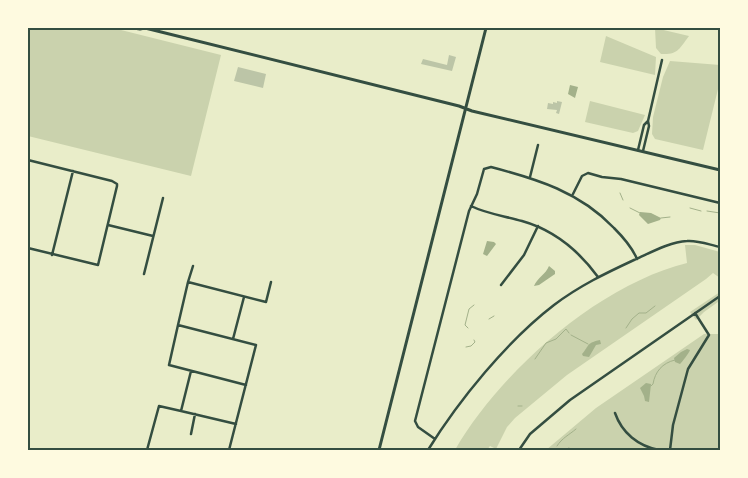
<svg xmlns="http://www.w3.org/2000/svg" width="748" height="478" font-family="Inter,sans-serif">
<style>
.green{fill:#cad2ad}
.water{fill:#a3b18a}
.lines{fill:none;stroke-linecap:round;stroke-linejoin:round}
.stream{stroke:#a3b18a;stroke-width:1}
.building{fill:#bcc5a7}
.minor{stroke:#344e41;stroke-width:2.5}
.secondary{stroke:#344e41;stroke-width:3}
.neatline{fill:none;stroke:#344e41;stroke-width:2}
</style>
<rect width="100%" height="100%" fill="#e9edc9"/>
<!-- green -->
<path class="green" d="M28 28H113L221 55 191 176 28 136Z
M655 28 689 36C679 49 678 55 661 54L656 48Z
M606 36 656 57 655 75 600 62Z
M670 61 720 65V81L703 150 655 139 652 134 653 117 663 77Z
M590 101 645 115 638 131 633 133 585 122Z
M685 245H695L720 252V278L713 273 706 279 567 375 515 418 507 427 496 449 490 446 487 450H455C500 372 598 285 687 263Z
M720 292V305L718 302 704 312 696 320 690 312Z
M704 334H720V450H546L596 408Z"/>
<!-- water -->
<path class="water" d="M570 85 578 87 575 98 568 94Z
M640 212 651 213 661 218 660 220 648 224 639 215Z
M487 241 494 242 496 244 487 256 483 254Z
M549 266 555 271V274L539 285 534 286C537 278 546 274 549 266Z
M600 340 601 344 596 345 589 357 583 356 582 354C590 345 586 343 600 340Z
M687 349 690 350C689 353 682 362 680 364L675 362 674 358 681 352Z
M646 383 651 384 649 402 645 401 644 396 640 388Z"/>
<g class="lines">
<!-- stream -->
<path class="stream" d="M620 193 623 200
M630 208 640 213
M690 208 701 211
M707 211 720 213
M661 218 670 217
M489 319 494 316
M468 328 465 325 469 309 474 305
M626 328 632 319 639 313H646L655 306
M571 335 588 344
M466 347 471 346 475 342 474 340
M535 359 546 343 556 339 566 329 569 333
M651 386 653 384C655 372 662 363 675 360
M518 406H522
M557 446C562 438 569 435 576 429"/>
</g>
<!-- building -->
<path class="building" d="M449 55 456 57 452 71 421 64 423 59 447 65Z
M238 67 266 74 263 88 234 81Z
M557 101 562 102 559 114 556 113 557 110 547 109 548 103 553 104V102L557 103Z"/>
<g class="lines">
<!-- minor -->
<path class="minor" d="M638 150 644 125 648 121
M643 151 649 126 648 121 662 60
M28 160 112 181 117 184V186L98 265 28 248
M530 177 538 145
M573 194 582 176 588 173 602 177 621 179 720 203
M471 206C487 214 505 216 522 221 554 230 579 251 598 277
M108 225 153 236
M52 255 73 171
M144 274 163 198
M188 282 193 266
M501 285 524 255 538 226
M178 325 188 282 266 302 271 282
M233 339 244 297
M191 371 181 411 236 424
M615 413C622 433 638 446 659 450
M191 434 195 414
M435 439 418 427 415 421 469 211 477 194 484 169 491 167C537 179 580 192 614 228 623 237 632 247 637 259
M569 449 571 450
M147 450 159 406 181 411
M229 450 256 345 178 325 169 365 246 385
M428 450C459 400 507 341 554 305 579 286 606 273 634 260 650 253 669 242 687 241 698 240 710 245 720 247
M519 450 530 434 570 400 720 296
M670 450 673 425 688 369 709 335 695 313"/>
<!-- secondary -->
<path class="secondary" d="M133 28 140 29 145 28 459 106 472 111 720 170
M379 450 486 28"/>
</g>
<!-- border -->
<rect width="748" height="478" fill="none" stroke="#fefae0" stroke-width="58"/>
<rect x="29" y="29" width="690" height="420" class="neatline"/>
</svg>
